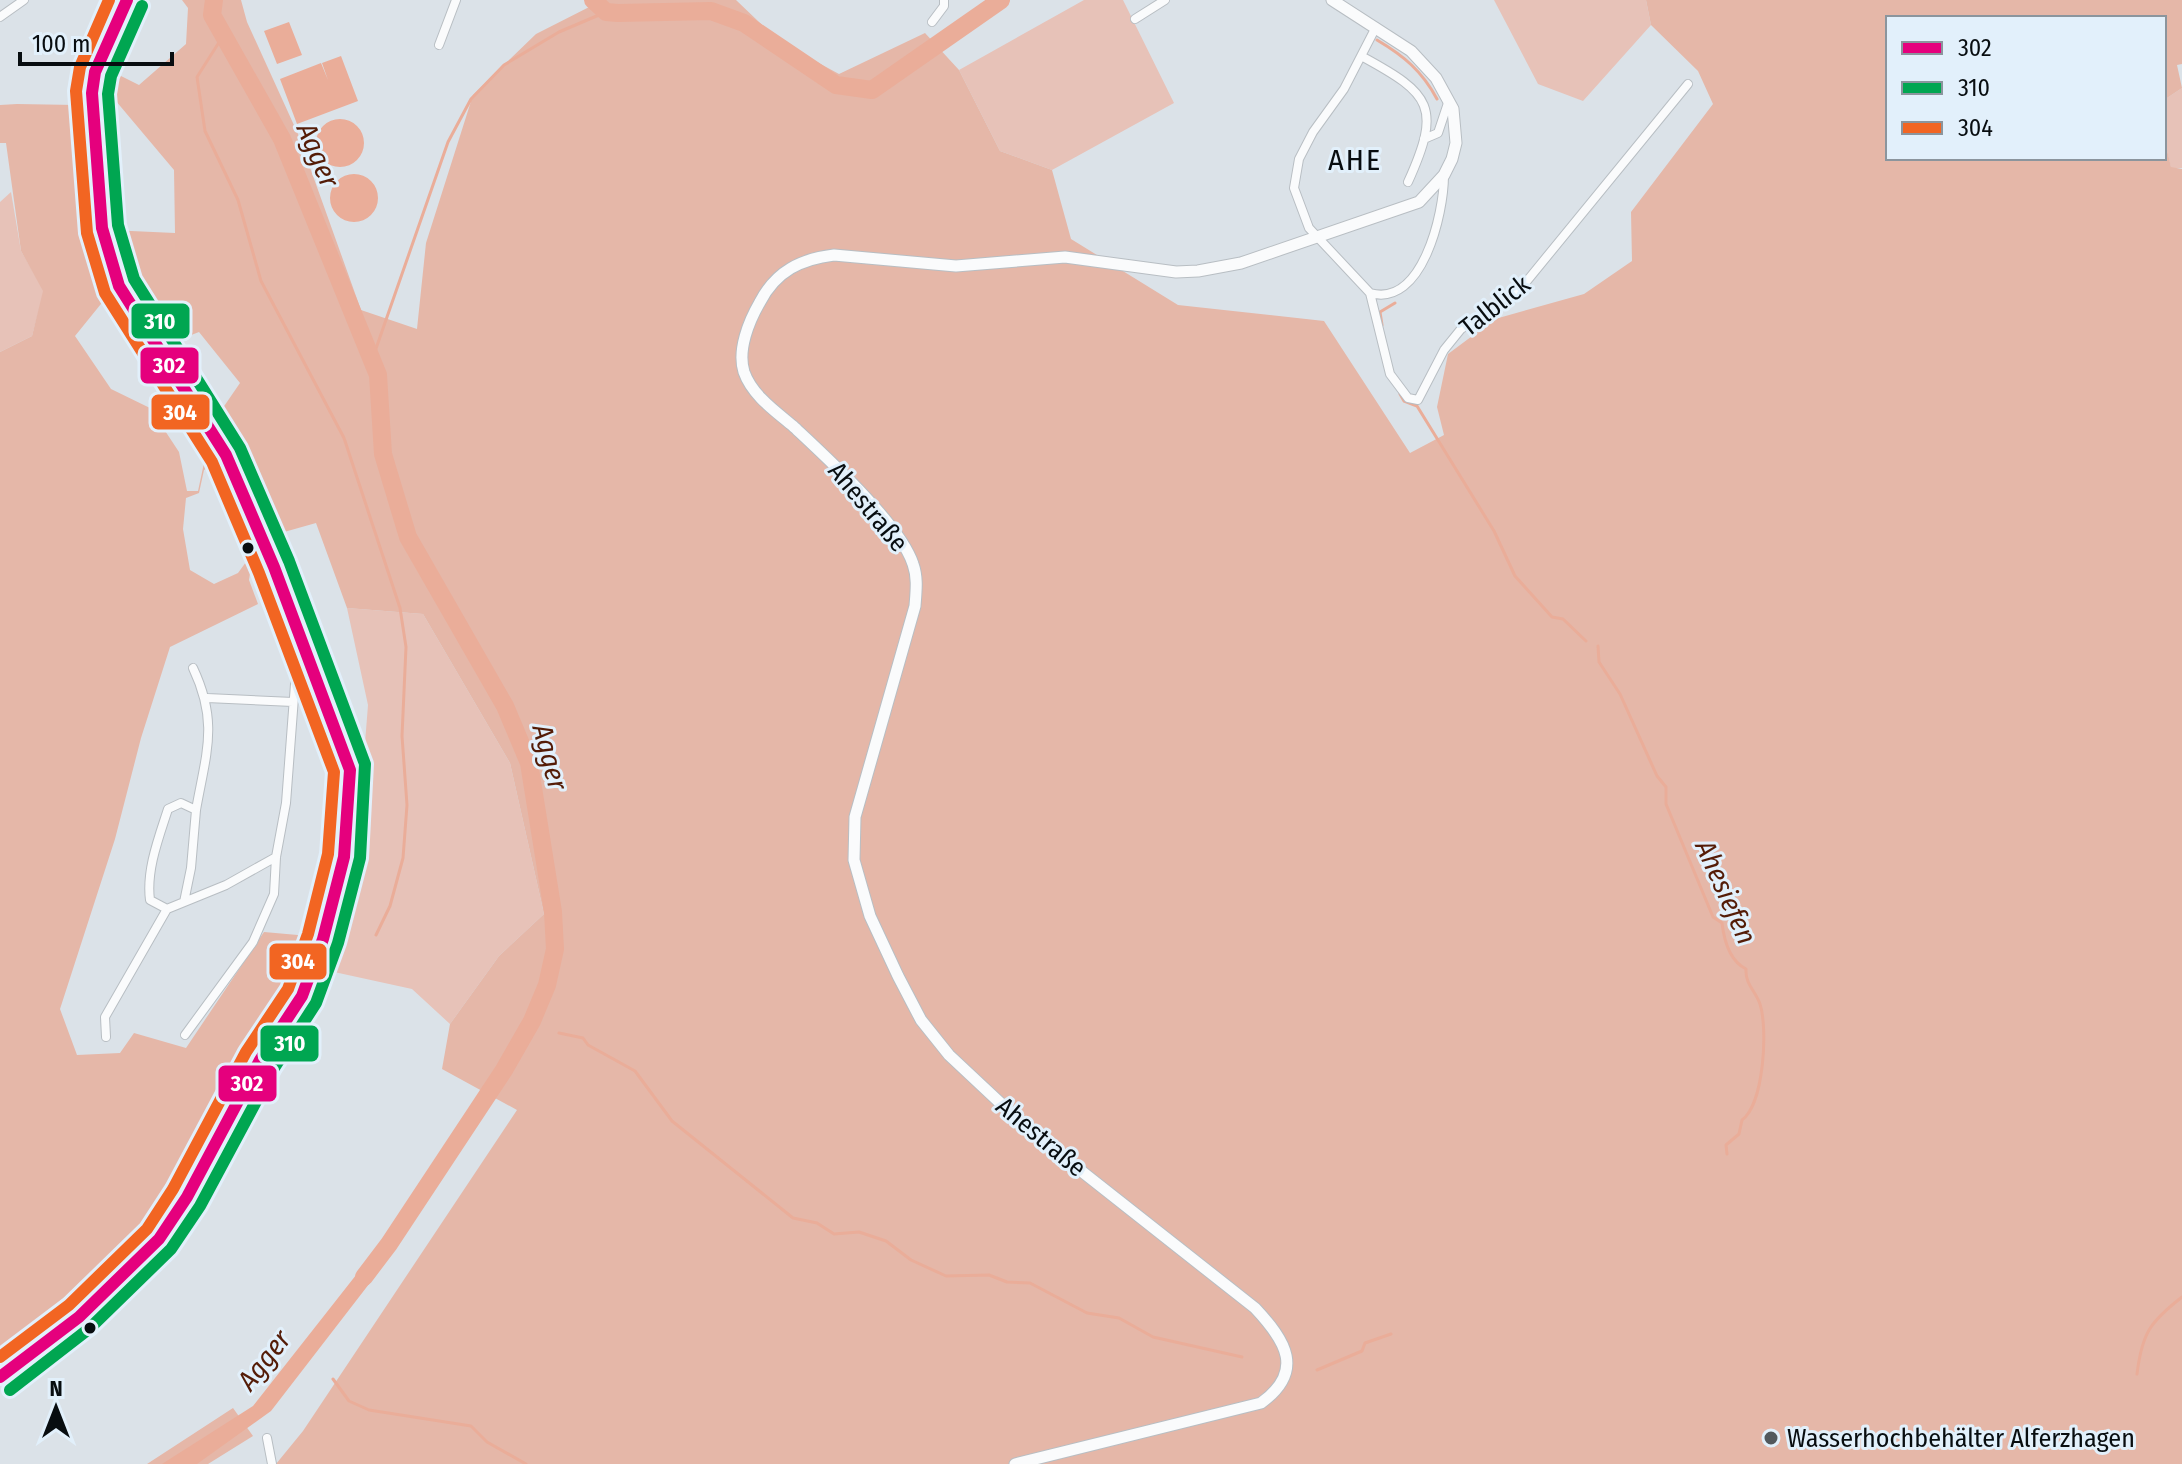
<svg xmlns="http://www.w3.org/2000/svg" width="2182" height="1464" font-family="'Fira Sans Condensed',sans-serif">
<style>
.green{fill:#e7c2b8}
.forest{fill:#e5b7a8;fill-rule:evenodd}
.water{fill:#eaad99}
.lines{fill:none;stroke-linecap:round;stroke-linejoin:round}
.stream{stroke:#eaad99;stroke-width:3}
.river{stroke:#eaad99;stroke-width:18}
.minor-casing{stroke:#b8bec3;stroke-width:10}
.secondary-casing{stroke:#b8bec3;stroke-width:13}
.primary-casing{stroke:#b8bec3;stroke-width:14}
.minor{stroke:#fafbfc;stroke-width:8}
.secondary{stroke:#fafbfc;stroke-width:11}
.primary{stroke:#fafbfc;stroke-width:12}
.bus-1-casing{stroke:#e2f0fb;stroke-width:18}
.bus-2-casing{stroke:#e2f0fb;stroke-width:18}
.bus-3-casing{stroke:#e2f0fb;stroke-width:18}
.bus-1{stroke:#e5007d;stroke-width:12}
.bus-2{stroke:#00a651;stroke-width:12}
.bus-3{stroke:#f26522;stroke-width:12}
.bus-dot{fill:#080d10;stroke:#e2f0fb;stroke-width:3}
.poi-dot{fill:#52585c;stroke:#e2f0fb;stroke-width:3}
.labels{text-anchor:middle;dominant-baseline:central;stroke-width:6;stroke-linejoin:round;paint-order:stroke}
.street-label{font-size:26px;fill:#080d10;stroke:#e2f0fb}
.poi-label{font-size:26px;fill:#080d10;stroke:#e2f0fb;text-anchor:start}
.water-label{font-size:28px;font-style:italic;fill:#541c07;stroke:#e2f0fb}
.quarter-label{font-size:30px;letter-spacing:2px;fill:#080d10;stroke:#e2f0fb}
.line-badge{stroke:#e2f0fb;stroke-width:3}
.badge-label{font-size:22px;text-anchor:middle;font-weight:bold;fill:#fff}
</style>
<rect width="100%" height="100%" fill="#dbe2e8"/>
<!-- green -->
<path class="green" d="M1084 0H1123L1174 103 1052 170 1000 151 959 70Z
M1494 0H1646L1651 25 1583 101 1538 84Z
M2182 88V168H2171L2164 137V100Z
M11 192 21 251 44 291 32 336 0 352V202Z
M347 608 423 614 510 763 544 914 499 956 450 1024 412 989 325 970 358 832 368 705Z"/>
<!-- forest -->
<path class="forest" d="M182 0H241L247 22 298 134 361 310 417 329 426 243 473 95 536 34 603 0H736L780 42 839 74 925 33 959 70 1000 151 1052 170 1071 239 1178 305 1324 321 1410 453 1444 435 1437 407 1448 354 1495 319 1584 294 1632 261 1631 212 1713 104 1698 71 1651 25 1646 0H2182V64L2177 65 2182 88 2164 100V18H1888V158H2164V137L2171 167 2182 169V1464H276L303 1431 517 1110 442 1069 450 1024 499 956 544 914 510 763 423 614 347 608 316 523 277 534 251 456 218 415 240 383 199 332 176 341 109 230 175 233 174 170 110 94 119 75 139 85 186 44 188 8Z
M17 104 76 105 86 203 109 294 75 336 111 389 150 408 179 452 187 491H198L207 449 227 487 252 561 249 580 258 604 170 647 141 738 115 839 60 1009 77 1055 120 1053 134 1033 186 1048 264 932 309 936 245 1046 186 1164 131 1244 0 1349V352L32 336 43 291 21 251 6 143H0V105ZM210 467 223 486 246 562 238 573 214 584 190 570 183 529 186 498 199 493 204 470Z
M233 1408 253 1436 208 1464H147Z"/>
<!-- water -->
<path class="water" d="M289 22 302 55 277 64 264 31Z
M341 56 358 101 297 124 280 79 321 63 328 80 322 63Z
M316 143a24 24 0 1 1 48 0a24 24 0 1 1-48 0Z
M330 198a24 24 0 1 1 48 0a24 24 0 1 1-48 0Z
M371 1256 386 1262 271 1411 197 1464H162L253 1406Z"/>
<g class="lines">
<!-- stream -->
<path class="stream" d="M223 36 197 77 205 131 238 200 261 281 344 438 400 608 406 647 402 736 407 805 403 858 390 906 376 935
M1377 40C1404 56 1422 71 1437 99
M1382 325 1380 312 1395 303
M372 360 448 142 471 99 504 65 559 32 606 12
M1400 394 1404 401 1417 406 1494 531 1515 576 1552 617 1563 619 1586 641
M1598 646 1599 662 1620 694 1657 776 1666 787V804L1713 917 1722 923C1724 940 1730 961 1746 969 1745 984 1755 990 1760 1004 1768 1029 1764 1104 1742 1120L1739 1134 1726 1145 1727 1154
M559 1033 583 1038 588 1045 635 1071 672 1121 793 1218 817 1223 834 1234 859 1232 886 1241 911 1260 946 1276 989 1275 1007 1282 1030 1283 1087 1313 1119 1318 1153 1337 1242 1357
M1317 1370 1362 1351 1365 1343 1391 1334
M2137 1374C2142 1333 2150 1322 2182 1297
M333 1379 349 1401 369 1410 471 1426 487 1442 526 1464"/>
<!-- river -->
<path class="river" d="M214 0 212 15 282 139 378 375 383 454 408 537 505 706 529 763 553 912 555 949 547 985 532 1021 504 1070 389 1244 364 1277
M593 0 606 12 618 13 711 11 744 23 836 85 872 90 1001 0"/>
<!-- minor casing -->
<g class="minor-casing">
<path id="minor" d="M0 17 24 0
M1135 19 1165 0
M932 22 944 6V0
M1376 27 1344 89 1313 132 1299 159 1294 188 1309 228 1370 293 1390 374 1408 398 1418 400 1444 350 1461 329 1513 298 1688 84
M439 45 456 0
M1363 57C1431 94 1442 107 1408 182
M1424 139 1438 133 1449 100
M1370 293C1422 308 1444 214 1444 175
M207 698 293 702
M184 902 191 868 196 810
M167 909 150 900C146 870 159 837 168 809L181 803 196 810C206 753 219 723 193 668
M185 1035 253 942 274 894 276 857 286 803 296 671 298 658 305 654
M106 1037 105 1017 167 909 226 885 276 857
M267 1438 272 1464"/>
</g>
<!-- secondary casing -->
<g class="secondary-casing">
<path id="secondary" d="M1015 1464 1261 1403C1305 1371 1286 1341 1255 1308L1028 1129 949 1055 921 1020 898 976 870 916 854 860 855 817 915 606C916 592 918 578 913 564 900 524 825 456 793 426 775 411 752 395 744 372 737 350 749 321 760 302 776 271 801 259 834 255L956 266 1065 257 1176 272 1198 271 1241 263 1419 202 1444 175 1452 159 1456 143 1453 109 1436 78 1411 51 1332 0"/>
</g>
<!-- primary casing -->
<g class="primary-casing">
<path id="primary" d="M0 1377 79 1317 159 1239 187 1197 260 1060 302 996 323 939 344 857 350 770 274 567 226 455 119 286 102 228 92 93 95 72 127 0"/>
</g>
<!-- minor -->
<use href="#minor" class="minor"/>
<!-- secondary -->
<use href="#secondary" class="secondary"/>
<!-- primary -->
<use href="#primary" class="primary"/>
<!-- bus-1 casing -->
<g class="bus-1-casing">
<path id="bus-1" d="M0 1377 79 1317 159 1239 187 1197 260 1060 302 996 323 939 344 857 350 770 274 567 226 455 119 286 102 228 92 93 95 72 127 0"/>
</g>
<!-- bus-2 casing -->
<g class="bus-2-casing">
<path id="bus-2" d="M10 1390 90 1328 171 1249 200 1206 274 1068 316 1003 338 943 360 858 365 764 289 561 240 448 134 279 118 225 108 94 111 76 142 6"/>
</g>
<!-- bus-3 casing -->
<g class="bus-3-casing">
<path id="bus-3" d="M0 1357 69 1305 147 1229 173 1189 246 1052 288 989 308 934 328 854 334 772 259 573 212 462 105 293 87 233 76 91 80 67 109 0"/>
</g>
<!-- bus-1 -->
<use href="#bus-1" class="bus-1"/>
<!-- bus-2 -->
<use href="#bus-2" class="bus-2"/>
<!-- bus-3 -->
<use href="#bus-3" class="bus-3"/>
</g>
<!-- markers -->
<g class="bus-dot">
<circle cx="248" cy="548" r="7"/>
<circle cx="90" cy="1328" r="7"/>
</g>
<circle class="poi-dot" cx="1771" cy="1438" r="8"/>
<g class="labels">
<!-- street labels -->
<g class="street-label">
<text transform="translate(1495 306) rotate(-38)">Talblick</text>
<text transform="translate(868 507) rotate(50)">Ahestraße</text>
<text transform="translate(1041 1137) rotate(40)">Ahestraße</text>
</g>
<!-- poi labels -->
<g class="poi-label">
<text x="1787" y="1438">Wasserhochbehälter Alferzhagen</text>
</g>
<!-- water labels -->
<g class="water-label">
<text transform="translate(318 155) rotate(67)">Agger</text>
<text transform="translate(550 757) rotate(75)">Agger</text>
<text transform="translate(1726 892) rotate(66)">Ahesiefen</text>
<text transform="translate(264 1360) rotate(-52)">Agger</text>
</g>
<!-- quarter labels -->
<g class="quarter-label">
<text x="1355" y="160">AHE</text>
</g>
</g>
<g class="line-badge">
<rect x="130" y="302" width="61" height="38" rx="8" fill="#00a651"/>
<rect x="139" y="346" width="61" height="39" rx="8" fill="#e5007d"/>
<rect x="150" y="393" width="61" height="38" rx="8" fill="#f26522"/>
<rect x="268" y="942" width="60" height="39" rx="8" fill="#f26522"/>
<rect x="259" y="1024" width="61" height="39" rx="8" fill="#00a651"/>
<rect x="217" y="1064" width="61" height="39" rx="8" fill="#e5007d"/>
</g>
<g class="badge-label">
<text x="160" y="329">310</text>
<text x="169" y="373">302</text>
<text x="180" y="420">304</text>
<text x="298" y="969">304</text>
<text x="290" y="1051">310</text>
<text x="247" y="1091">302</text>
</g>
<!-- legend -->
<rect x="1886" y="16" width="280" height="144" fill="#e2f0fb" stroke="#8b959d" stroke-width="2"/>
<rect x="1902" y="42" width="40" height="12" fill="#e5007d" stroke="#8b959d" stroke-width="2"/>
<text x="1958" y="56" font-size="24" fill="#080d10">302</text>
<rect x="1902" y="82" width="40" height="12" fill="#00a651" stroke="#8b959d" stroke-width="2"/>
<text x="1958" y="96" font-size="24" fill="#080d10">310</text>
<rect x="1902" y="122" width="40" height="12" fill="#f26522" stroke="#8b959d" stroke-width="2"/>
<text x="1958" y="136" font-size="24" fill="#080d10">304</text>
<!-- north arrow -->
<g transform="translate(56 1408)" stroke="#e2f0fb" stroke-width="6" paint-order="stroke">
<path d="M0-6L14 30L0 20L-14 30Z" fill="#080d10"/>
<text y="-12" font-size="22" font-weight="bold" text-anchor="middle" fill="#080d10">N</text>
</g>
<!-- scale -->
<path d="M20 52v12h152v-12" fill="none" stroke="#080d10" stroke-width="4"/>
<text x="32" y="52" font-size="24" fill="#080d10" stroke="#e2f0fb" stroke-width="6" paint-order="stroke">100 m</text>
</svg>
